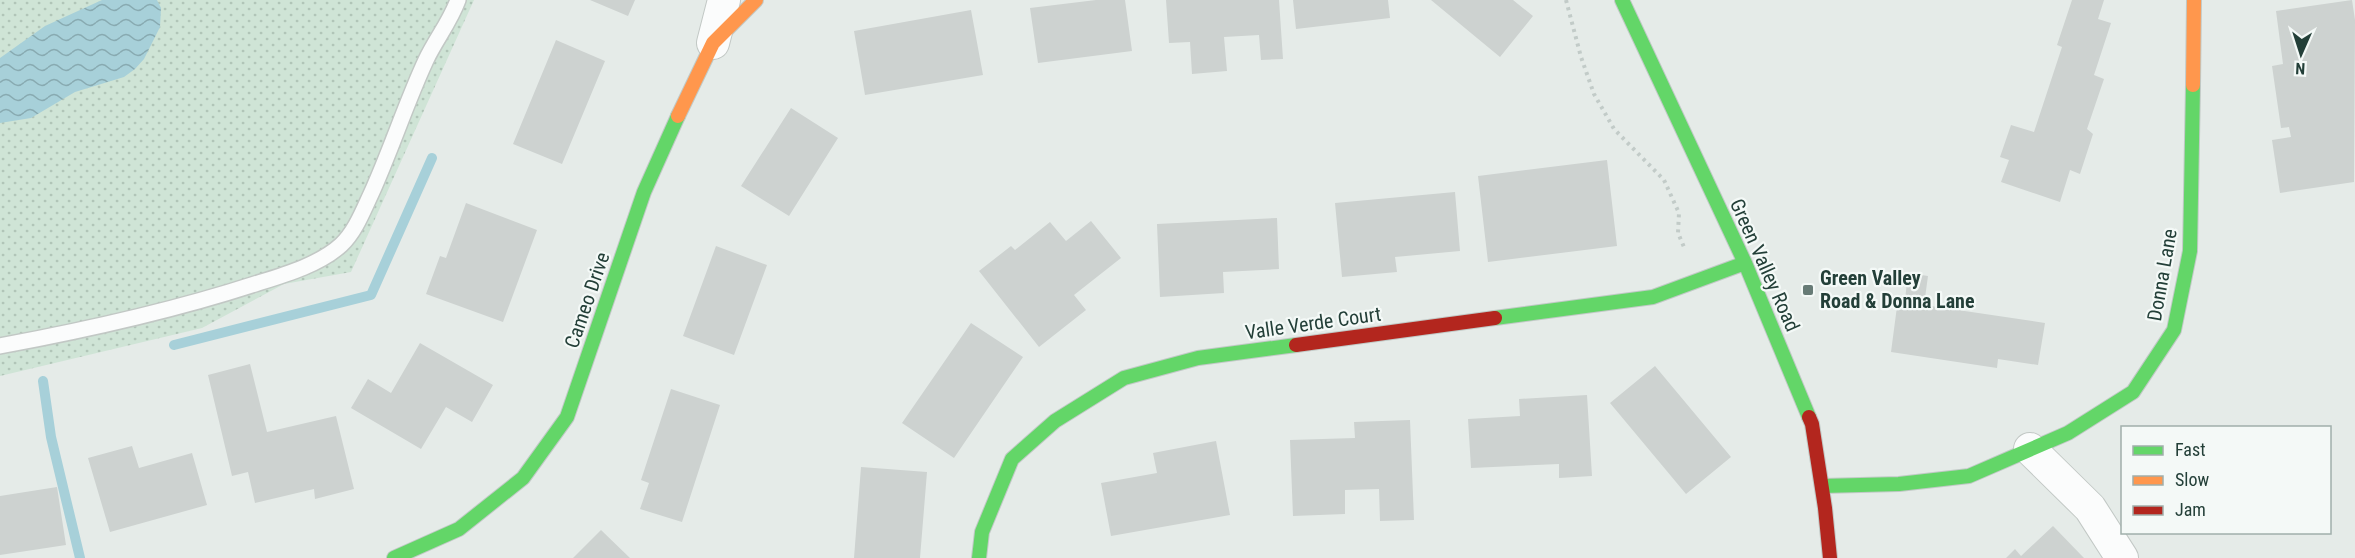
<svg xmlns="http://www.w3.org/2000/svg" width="2355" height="558" font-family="'Roboto Condensed',sans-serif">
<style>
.grass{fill:url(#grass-dots)}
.water{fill:url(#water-waves)}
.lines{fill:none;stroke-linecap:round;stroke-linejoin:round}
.stream{stroke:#a7d0d9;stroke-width:10}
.building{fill:#cdd2d0}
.lane-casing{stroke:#c2c8c5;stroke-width:18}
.street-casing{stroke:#c2c8c5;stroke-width:34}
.fast-casing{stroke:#c1c9c6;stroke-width:16}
.slow-casing{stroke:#c1c9c6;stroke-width:16}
.jam-casing{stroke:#c1c9c6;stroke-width:16}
.path{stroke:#c2cbc8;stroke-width:4;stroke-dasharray:3 4.5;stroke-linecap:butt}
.lane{stroke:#fbfcfc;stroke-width:15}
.street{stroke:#fbfcfc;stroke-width:32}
.fast{stroke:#63d668;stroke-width:14}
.slow{stroke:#ff974d;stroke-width:14}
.jam{stroke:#b3261e;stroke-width:14}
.poi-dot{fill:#677b76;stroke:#f4f9f7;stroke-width:2}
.labels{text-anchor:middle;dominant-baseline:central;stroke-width:4.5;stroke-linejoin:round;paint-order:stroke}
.street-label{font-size:20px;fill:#233f38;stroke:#f4f9f7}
.poi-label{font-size:20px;font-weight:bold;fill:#233f38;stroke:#f4f9f7;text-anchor:start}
</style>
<defs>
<pattern id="grass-dots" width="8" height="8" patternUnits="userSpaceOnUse" patternTransform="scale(1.5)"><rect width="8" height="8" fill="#cfe4d6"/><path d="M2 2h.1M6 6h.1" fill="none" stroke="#b1c5b8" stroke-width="1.8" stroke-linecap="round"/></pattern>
<pattern id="water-waves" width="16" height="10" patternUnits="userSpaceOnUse" patternTransform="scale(1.5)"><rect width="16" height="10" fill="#a7d0d9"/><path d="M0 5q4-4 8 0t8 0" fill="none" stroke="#88aab1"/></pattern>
</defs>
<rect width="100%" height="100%" fill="#e5ebe8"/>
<!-- grass -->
<path class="grass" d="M0 0H474L351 272 284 284 202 328 0 376Z"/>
<!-- water -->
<path class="water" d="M102 0H157L161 8 160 27 144 59 135 69 124 77 75 92 31 118 0 123V58L45 26Z"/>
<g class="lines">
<!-- stream -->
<path class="stream" d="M174 345 371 295 432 158
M43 381 51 437 80 558"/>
</g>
<!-- building -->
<path class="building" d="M590 0H635L628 16Z
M1096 0H1125L1132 51 1038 63 1030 8Z
M1166 0H1279L1283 59 1261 60 1259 35 1224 37 1227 71 1192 74 1190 42 1169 43Z
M1293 0H1388L1390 18 1296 29Z
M1431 0H1513L1533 16 1500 57Z
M2072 0H2104L2098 19 2111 23 2094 75 2104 79 2087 129 2093 134 2080 174 2070 170 2060 202 2001 182 2009 160 2000 157 2011 125 2034 132 2062 47 2057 45Z
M2352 0 2355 20 2354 182 2280 193 2272 140 2291 137 2289 127 2281 128 2272 66 2283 64 2276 11Z
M971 10 983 75 865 95 854 31Z
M556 40 605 61 562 164 513 144Z
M791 108 838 138 789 216 741 186Z
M1607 160 1617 246 1488 262 1478 176Z
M1455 192 1460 251 1395 257 1397 272 1342 277 1335 203Z
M466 203 537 230 503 322 426 294 440 256 446 258Z
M1277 218 1279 269 1223 272 1224 293 1160 297 1157 224Z
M1091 221 1121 258 1074 295 1086 310 1039 347 979 271 1011 246 1015 250 1050 222 1066 241Z
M716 246 767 265 734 355 683 336Z
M1908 273 1928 276 1924 305 2045 323 2038 365 1998 359 1997 368 1891 352 1898 299 1905 300Z
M971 323 1023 357 954 458 902 423Z
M420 343 493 385 472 422 446 407 421 449 351 408 368 379 391 393Z
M250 364 267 432 336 416 354 489 315 499 314 489 255 503 248 472 232 476 208 375Z
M1655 366 1731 457 1686 494 1610 403Z
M671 389 720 405 682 522 640 509 649 483 641 480Z
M1587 395 1592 476 1559 478V464L1471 468 1468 419 1520 416 1519 399Z
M1410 420 1414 520 1380 521 1379 489 1345 490V514L1293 516 1290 440 1355 438 1354 422Z
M1216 441 1230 515 1111 536 1101 483 1157 473 1153 453Z
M132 446 139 468 192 453 207 505 110 532 88 458Z
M861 467 927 472 920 558H854Z
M57 487 66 545 0 555V496Z
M2053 526 2084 558H2006L2015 549 2021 556Z
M601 530 630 558H573Z"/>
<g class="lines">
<!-- lane casing -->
<g class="lane-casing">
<path id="lane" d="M0 346C86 330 172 311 255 284 284 275 319 265 341 245 355 232 363 211 371 194 391 150 406 103 426 60 436 39 450 22 458 0"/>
</g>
<!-- street casing -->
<g class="street-casing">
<path id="street" d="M713 43 724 0
M2030 449 2090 508 2122 558"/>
</g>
<!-- fast casing -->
<g class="fast-casing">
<path id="fast" d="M1622 0 1745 263 1809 417
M1495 318 1653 297 1745 263
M1822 486 1899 484 1969 476 2068 433 2133 392 2174 330 2190 251 2193 85
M394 558 459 529 523 478 567 417 644 192 678 116
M979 558 982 532 1012 459 1055 421 1124 378 1198 358 1296 345"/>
</g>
<!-- slow casing -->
<g class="slow-casing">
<path id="slow" d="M2193 85 2194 0
M678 116 713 43 756 0"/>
</g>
<!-- jam casing -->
<g class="jam-casing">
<path id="jam" d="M1296 345 1495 318
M1809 417 1812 424 1825 508 1830 558"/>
</g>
<!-- path -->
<path class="path" d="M1566 0 1581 57 1594 94 1614 129 1664 180 1679 213 1678 233 1684 247"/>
<!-- lane -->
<use href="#lane" class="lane"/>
<!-- street -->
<use href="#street" class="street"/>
<!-- fast -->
<use href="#fast" class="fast"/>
<!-- slow -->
<use href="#slow" class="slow"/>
<!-- jam -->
<use href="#jam" class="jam"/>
</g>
<!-- markers -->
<rect class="poi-dot" x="1802" y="284" width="12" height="12" rx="3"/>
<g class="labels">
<!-- street labels -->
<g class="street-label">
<text transform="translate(1765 265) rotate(66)">Green Valley Road</text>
<text transform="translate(2162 275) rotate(-80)">Donna Lane</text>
<text transform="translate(587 300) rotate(-71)">Cameo Drive</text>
<text transform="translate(1313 323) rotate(-8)">Valle Verde Court</text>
</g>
<!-- poi labels -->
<g class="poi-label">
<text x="1820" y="278">Green Valley<tspan x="1820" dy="23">Road &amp; Donna Lane</tspan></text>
</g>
</g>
<!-- legend -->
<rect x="2121" y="426" width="210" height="108" fill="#f4f9f7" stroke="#a0afab" stroke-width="1.5"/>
<rect x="2133" y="446" width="30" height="9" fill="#63d668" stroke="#a0afab" stroke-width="1.5"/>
<text x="2175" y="456" font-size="18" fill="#233f38">Fast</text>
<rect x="2133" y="476" width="30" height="9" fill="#ff974d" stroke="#a0afab" stroke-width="1.5"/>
<text x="2175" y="486" font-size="18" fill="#233f38">Slow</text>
<rect x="2133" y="506" width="30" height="9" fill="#b3261e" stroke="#a0afab" stroke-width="1.5"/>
<text x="2175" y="516" font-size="18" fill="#233f38">Jam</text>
<!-- north arrow -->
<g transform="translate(2301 54) rotate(183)" stroke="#f4f9f7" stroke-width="4.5" paint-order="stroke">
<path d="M0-4.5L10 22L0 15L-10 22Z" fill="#233f38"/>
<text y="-9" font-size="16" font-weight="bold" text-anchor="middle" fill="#233f38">N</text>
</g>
</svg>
